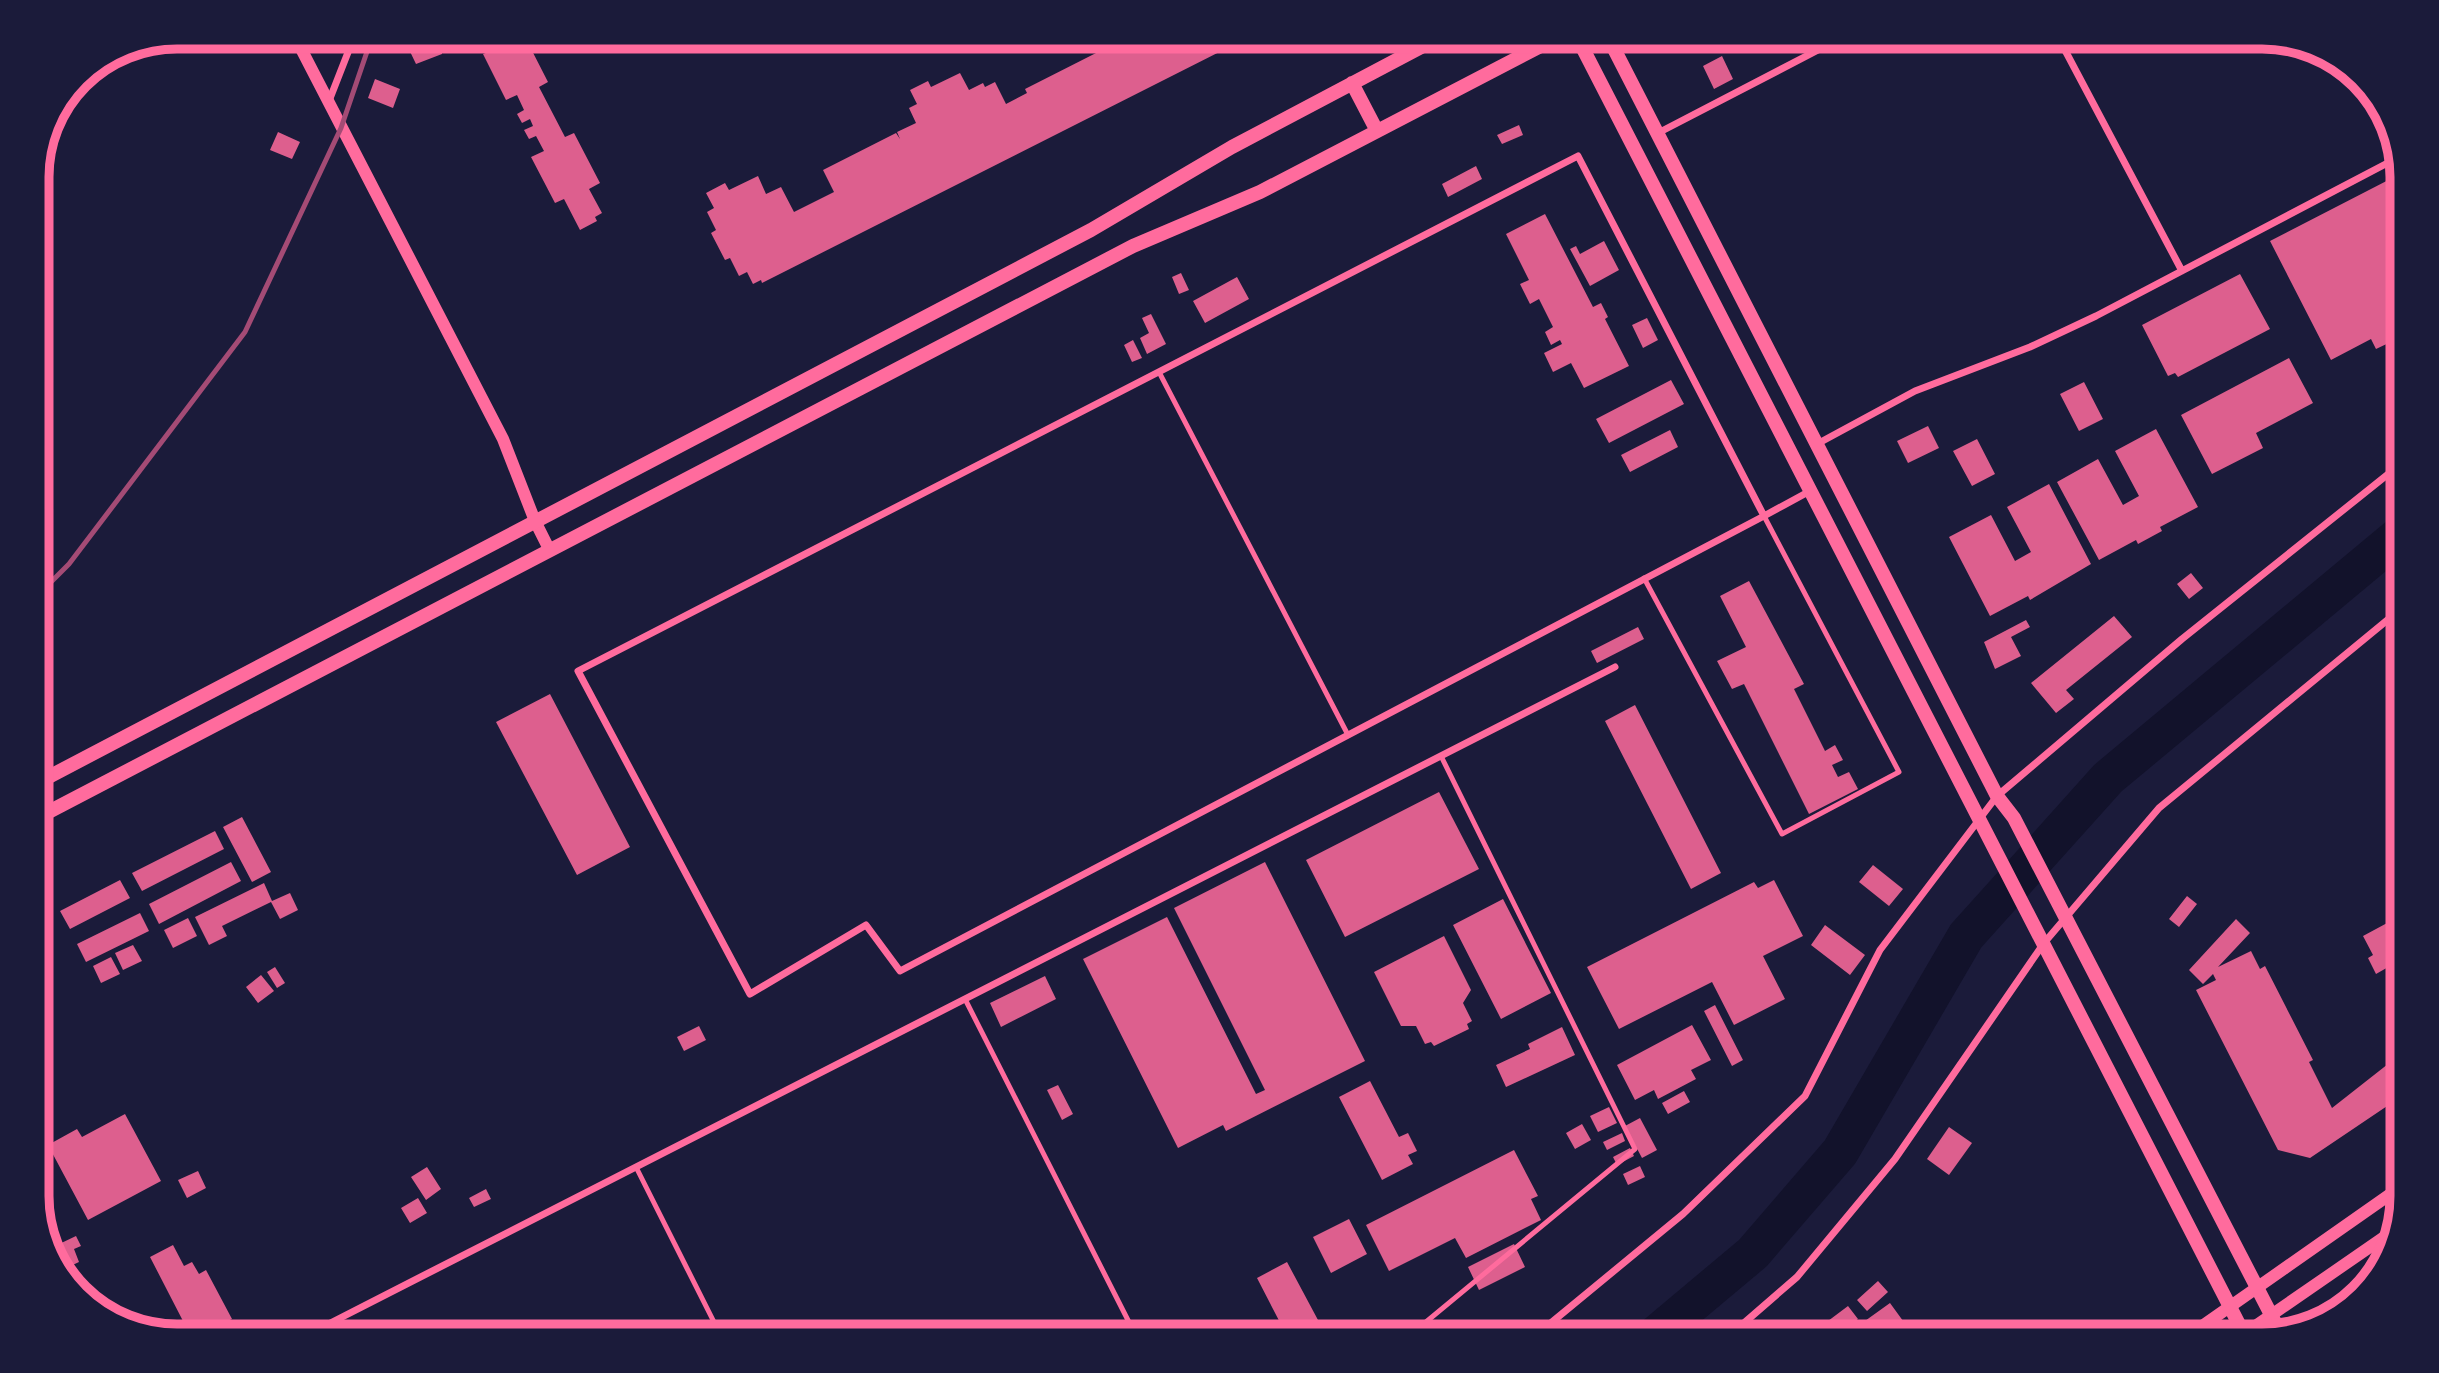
<svg xmlns="http://www.w3.org/2000/svg" width="2439" height="1373" font-family="Raleway,sans-serif">
<style>
.lines{fill:none;stroke-linecap:round;stroke-linejoin:round}
.river{stroke:#12122b;stroke-width:38}
.building{fill:#dd5f8e}
.service{stroke:#ff6b9d;stroke-width:5}
.minor{stroke:#ff6b9d;stroke-width:7}
.tertiary{stroke:#ff6b9d;stroke-width:12}
.secondary{stroke:#ff6b9d;stroke-width:14}
.rail{stroke:#a44b75;stroke-width:5}
.rim{fill:none;stroke:#ff6b9d;stroke-width:9}
</style>
<rect width="100%" height="100%" fill="#1b1b3a"/>
<g class="lines">
<!-- river -->
<path class="river" d="M1654 1336 1753 1253 1840 1152 1966 936 2108 778 2402 533"/>
</g>
<!-- building -->
<path class="building" d="M403 37H441L442 54 416 64Z
M481 37H525L548 82 539 87 565 137 574 133 600 183 589 189 602 213 595 217 597 221 580 230 564 199 555 203 531 157 544 151 536 136 529 139 524 130 533 126 530 119 522 123 517 114 524 110 517 95 506 100 483 54 488 52Z
M819 37H835L823 43Z
M1092 37H1249L762 283 761 280 753 284 747 272 739 276 730 258 725 260 711 233 716 230 707 212 714 208 706 193 725 183 729 190 758 176 766 194 781 187 794 212 834 192 823 170 896 133 900 139 897 132 916 123 909 108 917 104 910 90 928 81 931 87 960 73 969 90 983 83 985 87 995 82 1006 104 1027 93 1025 89 1100 51Z
M1784 37H1821L1792 52Z
M1722 56 1733 79 1714 89 1703 66Z
M375 79 400 89 393 108 368 98Z
M1519 125 1523 135 1502 144 1497 135Z
M278 132 300 142 292 159 270 150Z
M1476 166 1482 179 1448 197 1442 184Z
M2402 173V323L2389 329 2395 340 2376 349 2371 339 2331 360 2270 241Z
M1545 214 1593 307 1601 303 1608 317 1605 319 1629 366 1584 388 1571 363 1553 372 1544 353 1562 344 1560 340 1551 345 1545 332 1553 327 1539 299 1530 304 1520 284 1529 280 1506 234Z
M1604 241 1619 270 1590 286 1570 249 1576 246 1580 254Z
M1181 273 1189 290 1179 294 1172 277Z
M2240 274 2270 329 2178 377 2175 373 2168 376 2142 325Z
M1237 277 1249 299 1205 323 1193 301Z
M1151 314 1166 344 1147 354 1140 338 1149 333 1142 318Z
M1647 318 1658 340 1643 348 1632 325Z
M1133 340 1142 358 1132 362 1124 345Z
M2289 358 2313 403 2256 433 2263 448 2212 474 2181 415Z
M1671 380 1684 404 1609 443 1596 419Z
M2084 382 2103 419 2079 431 2060 394Z
M1928 426 1939 448 1908 463 1897 441Z
M2156 429 2198 507 2160 527 2162 531 2138 544 2136 540 2099 560 2057 482 2098 459 2123 505 2139 496 2115 451Z
M1670 430 1678 447 1630 472 1621 455Z
M1977 439 1995 474 1972 486 1953 451Z
M2049 484 2091 564 2030 600 2028 596 1990 616 1949 537 1991 515 2015 561 2031 552 2007 507Z
M2191 573 2203 588 2189 599 2177 584Z
M1749 581 1804 684 1794 689 1825 751 1835 745 1843 760 1832 765 1838 777 1849 772 1858 789 1809 814 1744 684 1732 689 1717 661 1746 647 1720 596Z
M2114 616 2132 637 2066 690 2074 699 2056 713 2031 683Z
M2026 620 2030 627 2011 637 2021 656 1995 669 1984 642Z
M1638 627 1644 639 1597 663 1591 651Z
M550 694 630 847 577 875 496 722Z
M1635 705 1721 873 1691 889 1605 721Z
M2402 747V764L2394 752Z
M1439 792 1479 869 1345 937 1306 860Z
M2402 796V837L2395 824 2401 821 2392 801Z
M242 817 271 872 252 882 223 827Z
M215 831 224 849 142 891 132 873Z
M231 862 241 881 159 924 149 904Z
M1265 862 1365 1061 1226 1131 1223 1125 1178 1148 1083 959 1167 917 1256 1094 1265 1090 1174 908Z
M1873 865 1903 889 1889 906 1859 882Z
M120 880 130 898 70 929 60 911Z
M1774 880 1803 936 1763 956 1785 999 1734 1025 1712 982 1619 1029 1587 967 1754 882 1758 888Z
M264 883 272 901 290 893 298 910 280 919 271 902 222 926 227 936 209 945 195 917Z
M2187 896 2197 904 2179 927 2169 919Z
M1503 899 1551 993 1501 1019 1453 925Z
M140 913 149 931 86 962 77 944Z
M2402 915V991L2390 966 2376 974 2368 958 2373 955 2363 936Z
M188 918 197 936 173 948 164 930Z
M2236 919 2250 933 2218 967 2251 951 2260 969 2265 966 2313 1060 2309 1062 2332 1108 2402 1053V1096L2310 1158 2278 1150 2196 990 2216 980 2213 974 2203 984 2189 970Z
M1825 925 1865 955 1850 975 1811 945Z
M1444 936 1471 990 1463 1003 1472 1021 1467 1024 1469 1029 1434 1046 1431 1042 1425 1044 1416 1026H1401L1374 972Z
M133 945 142 961 123 970 115 953Z
M111 957 120 974 101 983 93 966Z
M275 967 285 983 277 988 267 972Z
M261 975 274 991 258 1003 246 987Z
M1045 976 1056 999 1001 1027 990 1003Z
M1715 1005 1743 1060 1732 1066 1704 1011Z
M1692 1025 1711 1060 1691 1070 1696 1079 1658 1099 1654 1090 1635 1100 1617 1065Z
M699 1026 706 1040 684 1051 677 1037Z
M1562 1027 1575 1055 1506 1087 1496 1065 1530 1049 1528 1044Z
M1370 1081 1399 1137 1408 1133 1417 1151 1408 1155 1413 1164 1382 1180 1339 1097Z
M1058 1085 1073 1114 1062 1120 1047 1090Z
M1684 1091 1690 1102 1668 1114 1662 1103Z
M1609 1107 1617 1123 1598 1132 1590 1116Z
M125 1114 161 1181 88 1220 48 1145 77 1129 82 1137Z
M1640 1118 1657 1150 1642 1158 1625 1126Z
M1582 1124 1591 1140 1575 1149 1566 1133Z
M1949 1127 1972 1143 1949 1175 1927 1159Z
M1622 1133 1625 1141 1607 1150 1603 1142Z
M1630 1148 1634 1156 1617 1165 1613 1157Z
M1514 1150 1538 1196 1531 1199 1541 1220 1466 1258 1455 1238 1389 1271 1366 1225Z
M1640 1166 1645 1177 1628 1185 1623 1174Z
M427 1167 441 1189 426 1200 411 1177Z
M198 1171 206 1188 187 1198 178 1180Z
M486 1189 491 1199 474 1207 469 1198Z
M418 1198 427 1213 410 1223 401 1208Z
M1349 1219 1367 1254 1331 1273 1313 1237Z
M76 1236 81 1246 74 1249 79 1262 60 1271 53 1258 60 1255 55 1246Z
M1514 1244 1525 1267 1479 1290 1468 1267Z
M173 1245 184 1266 192 1262 199 1274 206 1270 232 1319 223 1323 230 1336H176L151 1329 166 1321 169 1328 183 1321 150 1257Z
M1287 1262 1318 1320 1287 1336 1257 1278Z
M1878 1281 1888 1292 1867 1311 1857 1300Z
M1890 1303 1914 1336H1844Z
M1848 1306 1858 1319 1834 1336H1808Z"/>
<g class="lines">
<!-- service -->
<path class="service" d="M1159 372 1348 735
M1644 578 1782 834 1899 772 1764 516
M965 999 1136 1336
M636 1167 721 1336
M1409 1336 1635 1149 1441 756"/>
<!-- minor -->
<path class="minor" d="M2058 37 2182 271
M329 101 354 37
M1658 133 1843 37
M1817 444 1915 391 2030 347 2096 316 2399 157
M1764 516 1578 156 578 671 750 994 866 925 900 971 1764 516 1810 491
M305 1336 1615 667
M1535 1336 1683 1214 1805 1096 1880 950 1997 796 2182 639 2402 463
M1729 1336 1797 1277 1895 1159 2044 943 2159 808 2402 608"/>
<!-- tertiary -->
<path class="tertiary" d="M295 37 503 439 535 521 549 549
M2188 1336 2402 1186
M2241 1336 2393 1231"/>
<!-- secondary -->
<path class="secondary" d="M1577 37 2245 1336
M1608 37 1997 796 2014 818 2280 1332
M1352 83 1377 131
M37 783 1091 230 1232 147 1440 37
M37 818 1133 246 1260 192 1558 37"/>
<!-- rail -->
<path class="rail" d="M37 596 69 564 245 332 341 128 372 37"/>
</g>
<!-- crop -->
<path d="M0 0H2439V1373H0ZM177 49H2262A128 128 0 0 1 2390 177V1196A128 128 0 0 1 2262 1324H177A128 128 0 0 1 49 1196V177A128 128 0 0 1 177 49Z" fill="#1b1b3a" fill-rule="evenodd"/>
<path class="rim" d="M177 49H2262A128 128 0 0 1 2390 177V1196A128 128 0 0 1 2262 1324H177A128 128 0 0 1 49 1196V177A128 128 0 0 1 177 49Z"/>
</svg>
